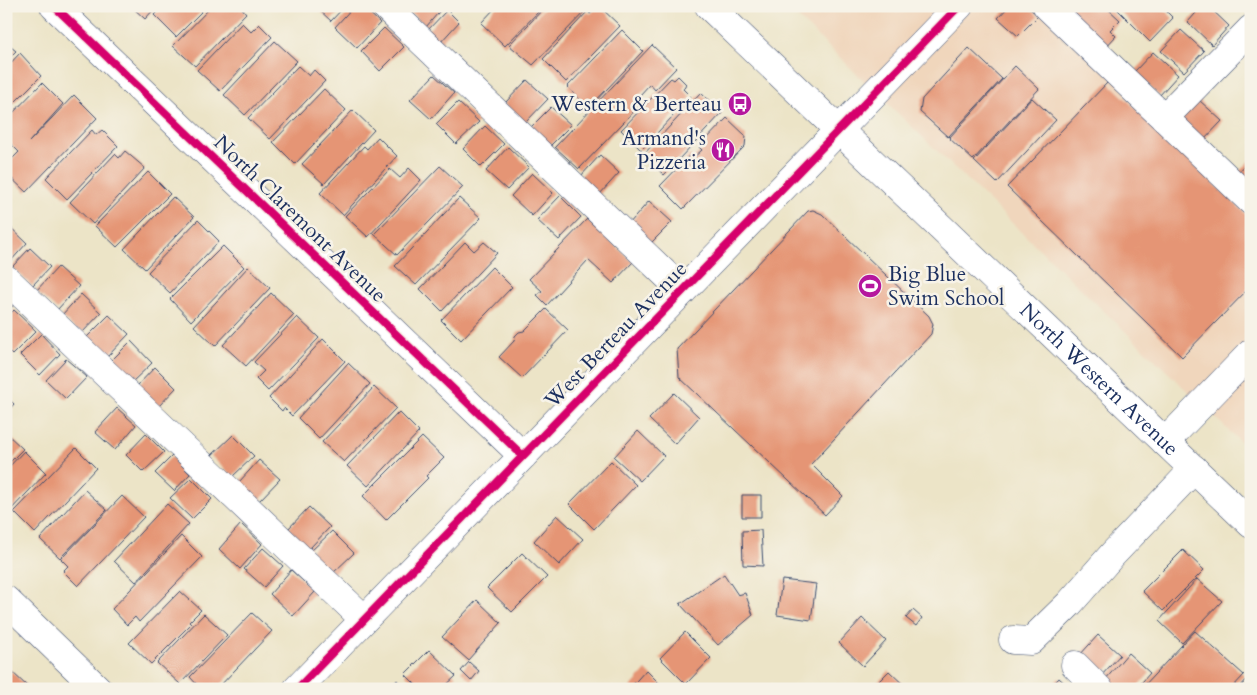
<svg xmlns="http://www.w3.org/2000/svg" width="1257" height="695" font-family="Cardo,serif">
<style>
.built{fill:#f0d6bc}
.building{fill:#e59575}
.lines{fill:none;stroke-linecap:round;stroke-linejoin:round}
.minor-casing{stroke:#3a4a6e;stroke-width:29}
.major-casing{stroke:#3a4a6e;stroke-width:29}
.minor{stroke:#fff;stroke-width:28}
.major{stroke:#fff;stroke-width:28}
.cycleway-casing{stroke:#f7f3e8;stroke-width:11}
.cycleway{stroke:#d6006c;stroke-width:8}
.labels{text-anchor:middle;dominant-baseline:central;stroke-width:5;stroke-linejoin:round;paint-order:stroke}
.poi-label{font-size:21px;fill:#1b2f5e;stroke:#f7f3e8;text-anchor:end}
.street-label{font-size:21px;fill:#1b2f5e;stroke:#f7f3e8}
</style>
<rect width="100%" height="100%" fill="#f7f3e8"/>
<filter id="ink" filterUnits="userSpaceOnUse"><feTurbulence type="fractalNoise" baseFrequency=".02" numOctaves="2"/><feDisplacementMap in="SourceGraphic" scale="10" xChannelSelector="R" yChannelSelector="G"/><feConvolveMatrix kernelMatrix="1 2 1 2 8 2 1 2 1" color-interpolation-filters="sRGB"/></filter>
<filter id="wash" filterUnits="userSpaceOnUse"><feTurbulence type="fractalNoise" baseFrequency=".0096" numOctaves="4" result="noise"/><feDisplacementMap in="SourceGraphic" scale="20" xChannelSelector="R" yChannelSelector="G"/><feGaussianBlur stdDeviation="1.12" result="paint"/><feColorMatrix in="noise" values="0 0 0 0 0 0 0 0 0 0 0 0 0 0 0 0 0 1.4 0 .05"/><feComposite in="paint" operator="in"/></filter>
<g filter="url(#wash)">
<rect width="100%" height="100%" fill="#ece4c7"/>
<!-- built -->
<path class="built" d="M786 6H1039L1251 208V452Z"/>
<g id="blocks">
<!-- building -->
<path class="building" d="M131 6H157L145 19Z
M162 6H207L176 37 154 15Z
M212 6H240L246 13 195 66 173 46Z
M315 6H345L331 21Z
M354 6H362L380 23 357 48 335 27Z
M408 6H444L426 27 406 8Z
M497 6H544L505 46 481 23Z
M546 6H590L533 65 509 45Z
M599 6 620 26 566 82 543 59 588 11 590 14Z
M1009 6H1027L1038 16 1018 36 998 18Z
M1058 6H1105L1120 20 1110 30 1116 36 1104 49Z
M1114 6H1161L1173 18 1150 42Z
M1202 6H1208L1229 26 1212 45 1188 22Z
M447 10 459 22 439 44 426 32Z
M242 23 251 32 259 24 272 37 220 91 197 70Z
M384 28 404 47 380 71 361 51Z
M622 30 643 51 589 108 567 87Z
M1181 30 1204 51 1184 72 1161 51Z
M275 41 297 61 245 115 224 95Z
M6 43 16 51 6 61Z
M652 45 676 68 655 90 650 84 639 96 644 101 579 169 555 147Z
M969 48 1002 79 948 137 920 112 922 99Z
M1153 52 1178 75 1159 96 1134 72Z
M20 53 41 76 6 111V68Z
M298 66 309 76 314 70 325 81 270 139 248 118Z
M1015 66 1039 89 973 160 949 138Z
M434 75 454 93 431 119 410 100Z
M678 76 686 84 683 89 691 97 641 150 621 130 671 78 674 80Z
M527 80 548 99 525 123 504 104Z
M1108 82 1251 219V286L1182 357 1007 187Z
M42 83 63 104 29 142 74 95 97 118 26 192 6 173V165L19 152 6 139 8 135 6 133V120Z
M324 89 346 110 295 164 273 142Z
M701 93 722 113 664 175 643 155Z
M1032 98 1056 120 997 183 974 161Z
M1199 100 1222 121 1202 142 1180 121Z
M458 102 479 122 456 144 436 124Z
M551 107 571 125 549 147 530 128Z
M353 110 374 130 324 184 302 164Z
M727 118 746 136 745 146 683 209 660 186 690 155 693 158 702 150 699 147Z
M485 126 504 144 481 167 463 149Z
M92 130 96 135 102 130 118 146 67 199 46 178Z
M378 137 397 156 343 215 320 193 364 146 367 149Z
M508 147 529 167 507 190 486 171Z
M125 151 145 168 93 224 70 202 115 154 119 158Z
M600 155 619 173 599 195 580 177Z
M1251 159V191L1235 176Z
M440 166 463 187 397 255 374 234Z
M409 168 421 180 368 237 345 216 390 169 400 178Z
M148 172 170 194 117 247 95 226Z
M532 173 553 193 532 216 511 196Z
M560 196 581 217 559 240 537 220Z
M173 197 194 217 145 269 124 249Z
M459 198 481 218 416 285 395 266Z
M649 201 672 222 649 245 628 225Z
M813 210 822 214 929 316 933 324 931 334 811 464 843 496 825 515 679 377 677 349 808 211Z
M587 219 633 262 613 283 588 260 547 305 537 295 542 291 529 279Z
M198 220 219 241 170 293 148 272Z
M6 223 27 243 9 263 6 260Z
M465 242 474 251 484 242 497 253 442 311 420 289Z
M223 246 244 267 191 321 170 299Z
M30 248 50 267 32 286 12 267Z
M58 267 79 286 57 310 36 291Z
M248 267 270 288 215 346 194 326Z
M492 267 512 287 461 340 441 320Z
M271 293 294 315 246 366 223 345Z
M81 294 101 313 81 334 61 316Z
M6 300 13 306 6 313Z
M546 309 568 330 522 378 499 357 514 341 515 336 519 332 524 331Z
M14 310 36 331 12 355 6 349V318Z
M109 315 129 334 106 358 86 338Z
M297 317 319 338 268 391 256 379 264 371 254 362Z
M41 334 60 354 40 375 20 355Z
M323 339 345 361 292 416 284 408 282 411 269 398Z
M131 341 152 363 131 383 110 362Z
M66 359 87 377 66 399 46 380Z
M348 363 370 384 319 439 298 418Z
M155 367 176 388 158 407 137 386Z
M374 387 396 408 344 462 322 442Z
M674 393 699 417 675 444 649 419Z
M6 396 14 404 6 413Z
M117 408 136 425 115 450 95 432Z
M399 412 419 432 368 486 347 466Z
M638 431 664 456 640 481 614 457Z
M6 433 23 449 6 466Z
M146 434 164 452 143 472 126 455Z
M233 435 254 456 232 477 211 456Z
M422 437 444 458 426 476 428 478 386 520 363 496Z
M76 448 96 468 35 533 14 512Z
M24 451 46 473 6 515V470Z
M172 456 190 474 174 491 155 473Z
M259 460 280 479 259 501 239 482Z
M611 461 636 485 594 529 569 504Z
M191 478 212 499 192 519 170 498Z
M85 490 107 510 60 558 40 539Z
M742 495H761V517H742Z
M122 496 144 517 78 586 63 571 68 566 61 559Z
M167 504 189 524 136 582 114 561Z
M309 507 330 527 309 549 287 530Z
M557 515 583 539 559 565 534 541Z
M241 524 262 544 240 569 219 549Z
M761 530 763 566 743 565 742 531Z
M332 531 354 553 332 574 310 552Z
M181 536 202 557 139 622 135 617 127 625 112 609Z
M263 548 283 566 264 587 244 569Z
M1183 550 1204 570 1163 611 1142 591Z
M522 553 547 577 512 612 487 588Z
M291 570 315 592 293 616 270 594Z
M724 574 738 595 745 593 753 615 718 645 680 604Z
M1197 579 1222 601 1182 643 1159 621Z
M782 580 816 584 811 620 777 615Z
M180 591 201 610 189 622 191 624 151 664 129 643Z
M477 600 501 623 468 660 442 637Z
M913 610 922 618 916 626 906 618Z
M252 613 272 631 217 689H201L190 677Z
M204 614 227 635 180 684 157 663Z
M862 618 886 641 863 666 839 643Z
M1195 631 1244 675 1231 689H1141Z
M685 632 711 658 686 684 660 658Z
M1098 635 1120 655 1101 676 1079 656Z
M429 650 456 676 442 689H420L405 674Z
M1128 653 1150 673 1136 689H1115L1105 680Z
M469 662 479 671 471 681 461 671Z
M10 670 29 688 6 689V673Z
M646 670 665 689H629Z
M889 671 908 689H871Z
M1251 675V689H1238Z
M1059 678 1071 689H1049Z
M397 680 405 689H389Z"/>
</g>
</g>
<g filter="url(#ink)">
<use href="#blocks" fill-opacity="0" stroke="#3a4a6e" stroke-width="1"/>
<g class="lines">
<!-- minor casing -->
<g class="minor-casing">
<path id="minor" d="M54 6 523 456
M385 6 683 291
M1047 6 1251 201
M1164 118 1251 29
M6 279 364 619
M1165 442 1251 353
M6 600 98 689
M1013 640 1031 641 1069 604 1113 554 1194 469
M1075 665 1099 689
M297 689 959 6"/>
</g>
<!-- major casing -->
<g class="major-casing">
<g id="major">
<path id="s1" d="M709 6 1251 524"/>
</g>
</g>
<!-- minor -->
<use href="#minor" class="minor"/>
<!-- major -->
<use href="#major" class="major"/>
<!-- cycleway casing -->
<g class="cycleway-casing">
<path id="cycleway" d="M54 6 523 456
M297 689 959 6"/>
</g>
<!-- cycleway -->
<use href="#cycleway" class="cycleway"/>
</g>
</g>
<!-- icons -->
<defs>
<g id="bus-disc" transform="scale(1.25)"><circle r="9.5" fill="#b5179e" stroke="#f7f3e8"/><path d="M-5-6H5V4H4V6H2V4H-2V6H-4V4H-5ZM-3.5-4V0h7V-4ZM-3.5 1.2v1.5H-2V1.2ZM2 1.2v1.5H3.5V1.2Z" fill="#fff"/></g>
<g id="restaurant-disc" transform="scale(1.25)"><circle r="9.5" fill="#b5179e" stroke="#f7f3e8"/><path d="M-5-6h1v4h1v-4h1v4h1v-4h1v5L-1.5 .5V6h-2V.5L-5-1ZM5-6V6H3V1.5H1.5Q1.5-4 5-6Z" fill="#fff"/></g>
<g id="stadium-disc" transform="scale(1.25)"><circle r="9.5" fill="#b5179e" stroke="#f7f3e8"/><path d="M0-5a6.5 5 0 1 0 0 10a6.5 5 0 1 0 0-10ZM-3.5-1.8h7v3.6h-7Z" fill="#fff"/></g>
</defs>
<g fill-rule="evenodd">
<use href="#bus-disc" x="740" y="104"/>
<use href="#restaurant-disc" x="723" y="150"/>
<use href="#stadium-disc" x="870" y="286"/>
</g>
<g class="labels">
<!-- poi labels -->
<g class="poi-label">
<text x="722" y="104">Western &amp; Berteau</text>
<text x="706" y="138">Armand's<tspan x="706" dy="24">Pizzeria</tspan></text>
<text x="888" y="274" text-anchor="start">Big Blue<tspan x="888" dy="24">Swim School</tspan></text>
</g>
<!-- street labels -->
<g class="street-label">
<text transform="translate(300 219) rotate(44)">North Claremont Avenue</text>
<text transform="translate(616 335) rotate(-46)">West Berteau Avenue</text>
<text stroke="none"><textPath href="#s1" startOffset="540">North Western Avenue</textPath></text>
</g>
</g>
<!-- margin -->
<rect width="1257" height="695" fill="none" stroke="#f7f3e8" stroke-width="25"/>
</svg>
